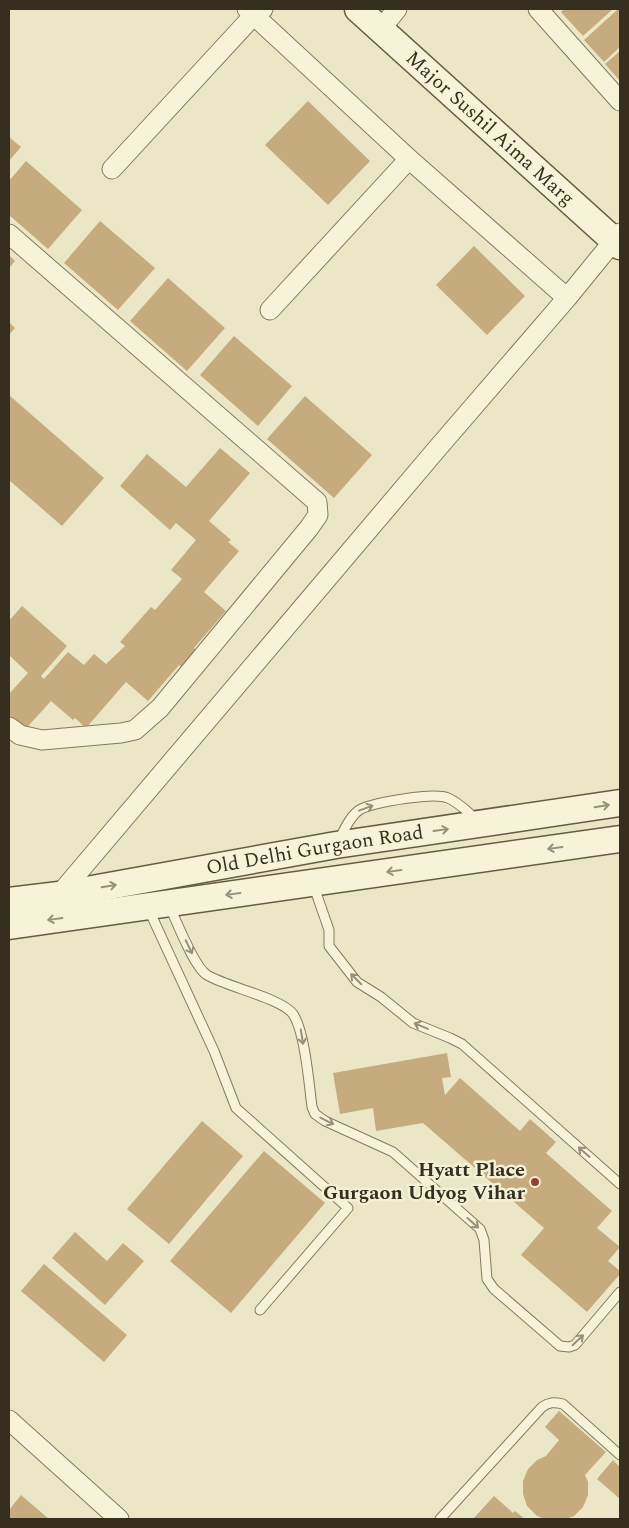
<svg xmlns="http://www.w3.org/2000/svg" width="629" height="1528" font-family="Spectral,serif">
<style>
.building{fill:#c6ab7f}
.lines{fill:none;stroke-linecap:round;stroke-linejoin:round}
.lane-casing{stroke:#857a5d;stroke-width:11}
.street-casing{stroke:#857a5d;stroke-width:21}
.secondary-casing{stroke:#675b40;stroke-width:29}
.lane{stroke:#f6f3d8;stroke-width:9}
.street{stroke:#f6f3d8;stroke-width:19}
.secondary{stroke:#f6f3d8;stroke-width:26}
.oneway{stroke:#96917c}
.poi-dot{fill:#8f4332;stroke:#f3f0d5;stroke-width:2}
.labels{text-anchor:middle;dominant-baseline:central;stroke-width:5;stroke-linejoin:round;paint-order:stroke}
.street-label{font-size:20px;fill:#362f20;stroke:#f3f0d5}
.poi-label{font-size:20px;font-weight:bold;fill:#362f20;stroke:#f3f0d5;text-anchor:end}
</style>
<rect width="100%" height="100%" fill="#ebe7c6"/>
<!-- building -->
<path class="building" d="M564 9H613L583 36 561 12Z
M618 9H620V47L604 62 584 40Z
M620 51V81L605 64Z
M308 101 370 161 328 205 265 145Z
M9 137 21 147 9 161Z
M26 161 82 210 48 249 9 215V181Z
M100 221 155 268 118 310 64 263Z
M474 246 525 296 487 335 436 285Z
M9 255 15 261 9 268Z
M168 278 225 328 187 371 130 321Z
M9 322 15 328 9 335Z
M234 336 292 386 258 426 200 375Z
M9 395 104 478 62 526 9 480Z
M305 396 372 455 334 498 267 439Z
M220 448 250 473 209 521 231 540 228 542 239 551 204 592 226 611 194 648 196 650 181 667 179 665 148 701 126 682 86 728 75 718 73 720 51 701 22 733 9 721V694L28 673 9 655V621L22 606 67 646 41 676 44 679 68 652 84 665 94 654 106 664 125 646 120 642 151 607 155 610 182 579 171 570 196 540 176 523 170 530 120 486 147 454 186 487Z
M447 1053 451 1077 442 1078 445 1095 460 1078 520 1131 530 1119 556 1142 546 1153 612 1211 597 1228 620 1247 608 1261 620 1271V1274L587 1312 521 1255 544 1228 423 1123 376 1131 373 1108 340 1114 333 1073Z
M202 1121 243 1156 169 1244 127 1209Z
M264 1151 325 1203 231 1313 170 1261Z
M75 1232 107 1261 123 1243 144 1261 105 1305 52 1258Z
M44 1264 127 1335 104 1362 21 1291Z
M559 1411 606 1452 585 1475 588 1482V1495L583 1507 574 1516 566 1519H545L537 1516 527 1506 523 1494V1481L528 1469 537 1460 546 1456 559 1440 545 1427Z
M613 1460 620 1467V1499L597 1479Z
M21 1495 49 1519H9V1510Z
M494 1496 513 1513 515 1511 525 1519H473Z"/>
<g class="lines">
<!-- lane casing -->
<g class="lane-casing">
<path id="lane" d="M339 840C344 830 351 814 361 809 376 802 434 792 448 798 458 802 468 812 476 819
M313 884 329 930V946L357 982 381 997 413 1023 450 1038 462 1044 620 1184
M169 905C176 920 194 967 207 975 227 987 281 998 293 1014 305 1032 309 1084 312 1107L315 1114 325 1121 393 1152 480 1229 484 1240 487 1279 494 1289 560 1346 569 1347 575 1345 620 1292
M148 908 214 1051 236 1108 348 1208 260 1310
M440 1519 542 1407C549 1402 554 1402 563 1404L620 1455"/>
</g>
<!-- street casing -->
<g class="street-casing">
<path id="street" d="M247 9 409 159 567 298
M538 9 620 101
M381 29 397 9
M112 169 254 15 263 9
M9 234 317 502 318 515 309 528 160 708 135 730 121 733 42 740 20 735 9 727
M270 310 409 159
M59 895 436 450 567 298 620 233
M9 1420 119 1519"/>
</g>
<!-- secondary casing -->
<g class="secondary-casing">
<g id="secondary">
<path id="s1" d="M358 9 620 246"/>
<path id="s2" d="M9 901 59 895 336 845 620 803"/>
<path d="M9 926 620 839"/>
</g>
</g>
<!-- lane -->
<use href="#lane" class="lane"/>
<!-- street -->
<use href="#street" class="street"/>
<!-- secondary -->
<use href="#secondary" class="secondary"/>
</g>
<!-- one-way arrows -->
<defs><path id="oneway-shaft" d="M-6 0H5M1.5-3L5.5 0L1.5 3" fill="none" stroke-width="1.6" stroke-linecap="round" stroke-linejoin="round" transform="scale(1.25)"/></defs>
<g class="oneway">
<use href="#oneway-shaft" transform="translate(602 806) rotate(-9)"/>
<use href="#oneway-shaft" transform="translate(366 808) rotate(-20)"/>
<use href="#oneway-shaft" transform="translate(441 830) rotate(-8)"/>
<use href="#oneway-shaft" transform="translate(555 848) rotate(172)"/>
<use href="#oneway-shaft" transform="translate(394 871) rotate(172)"/>
<use href="#oneway-shaft" transform="translate(109 886) rotate(-10)"/>
<use href="#oneway-shaft" transform="translate(233 894) rotate(172)"/>
<use href="#oneway-shaft" transform="translate(55 919) rotate(172)"/>
<use href="#oneway-shaft" transform="translate(189 947) rotate(64)"/>
<use href="#oneway-shaft" transform="translate(356 979) rotate(-135)"/>
<use href="#oneway-shaft" transform="translate(421 1026) rotate(-157)"/>
<use href="#oneway-shaft" transform="translate(302 1037) rotate(81)"/>
<use href="#oneway-shaft" transform="translate(327 1121) rotate(27)"/>
<use href="#oneway-shaft" transform="translate(584 1152) rotate(-139)"/>
<use href="#oneway-shaft" transform="translate(473 1223) rotate(42)"/>
<use href="#oneway-shaft" transform="translate(578 1340) rotate(-44)"/>
</g>
<!-- markers -->
<circle class="poi-dot" cx="535" cy="1182" r="5"/>
<g class="labels">
<!-- street labels -->
<g class="street-label">
<text stroke="none"><textPath href="#s1" startOffset="178">Major Sushil Aima Marg</textPath></text>
<text stroke="none"><textPath href="#s2" startOffset="310">Old Delhi Gurgaon Road</textPath></text>
</g>
<!-- poi labels -->
<g class="poi-label">
<text x="525" y="1170">Hyatt Place<tspan x="525" dy="23">Gurgaon Udyog Vihar</tspan></text>
</g>
</g>
<!-- border -->
<rect width="629" height="1528" fill="none" stroke="#362f20" stroke-width="20"/>
</svg>
